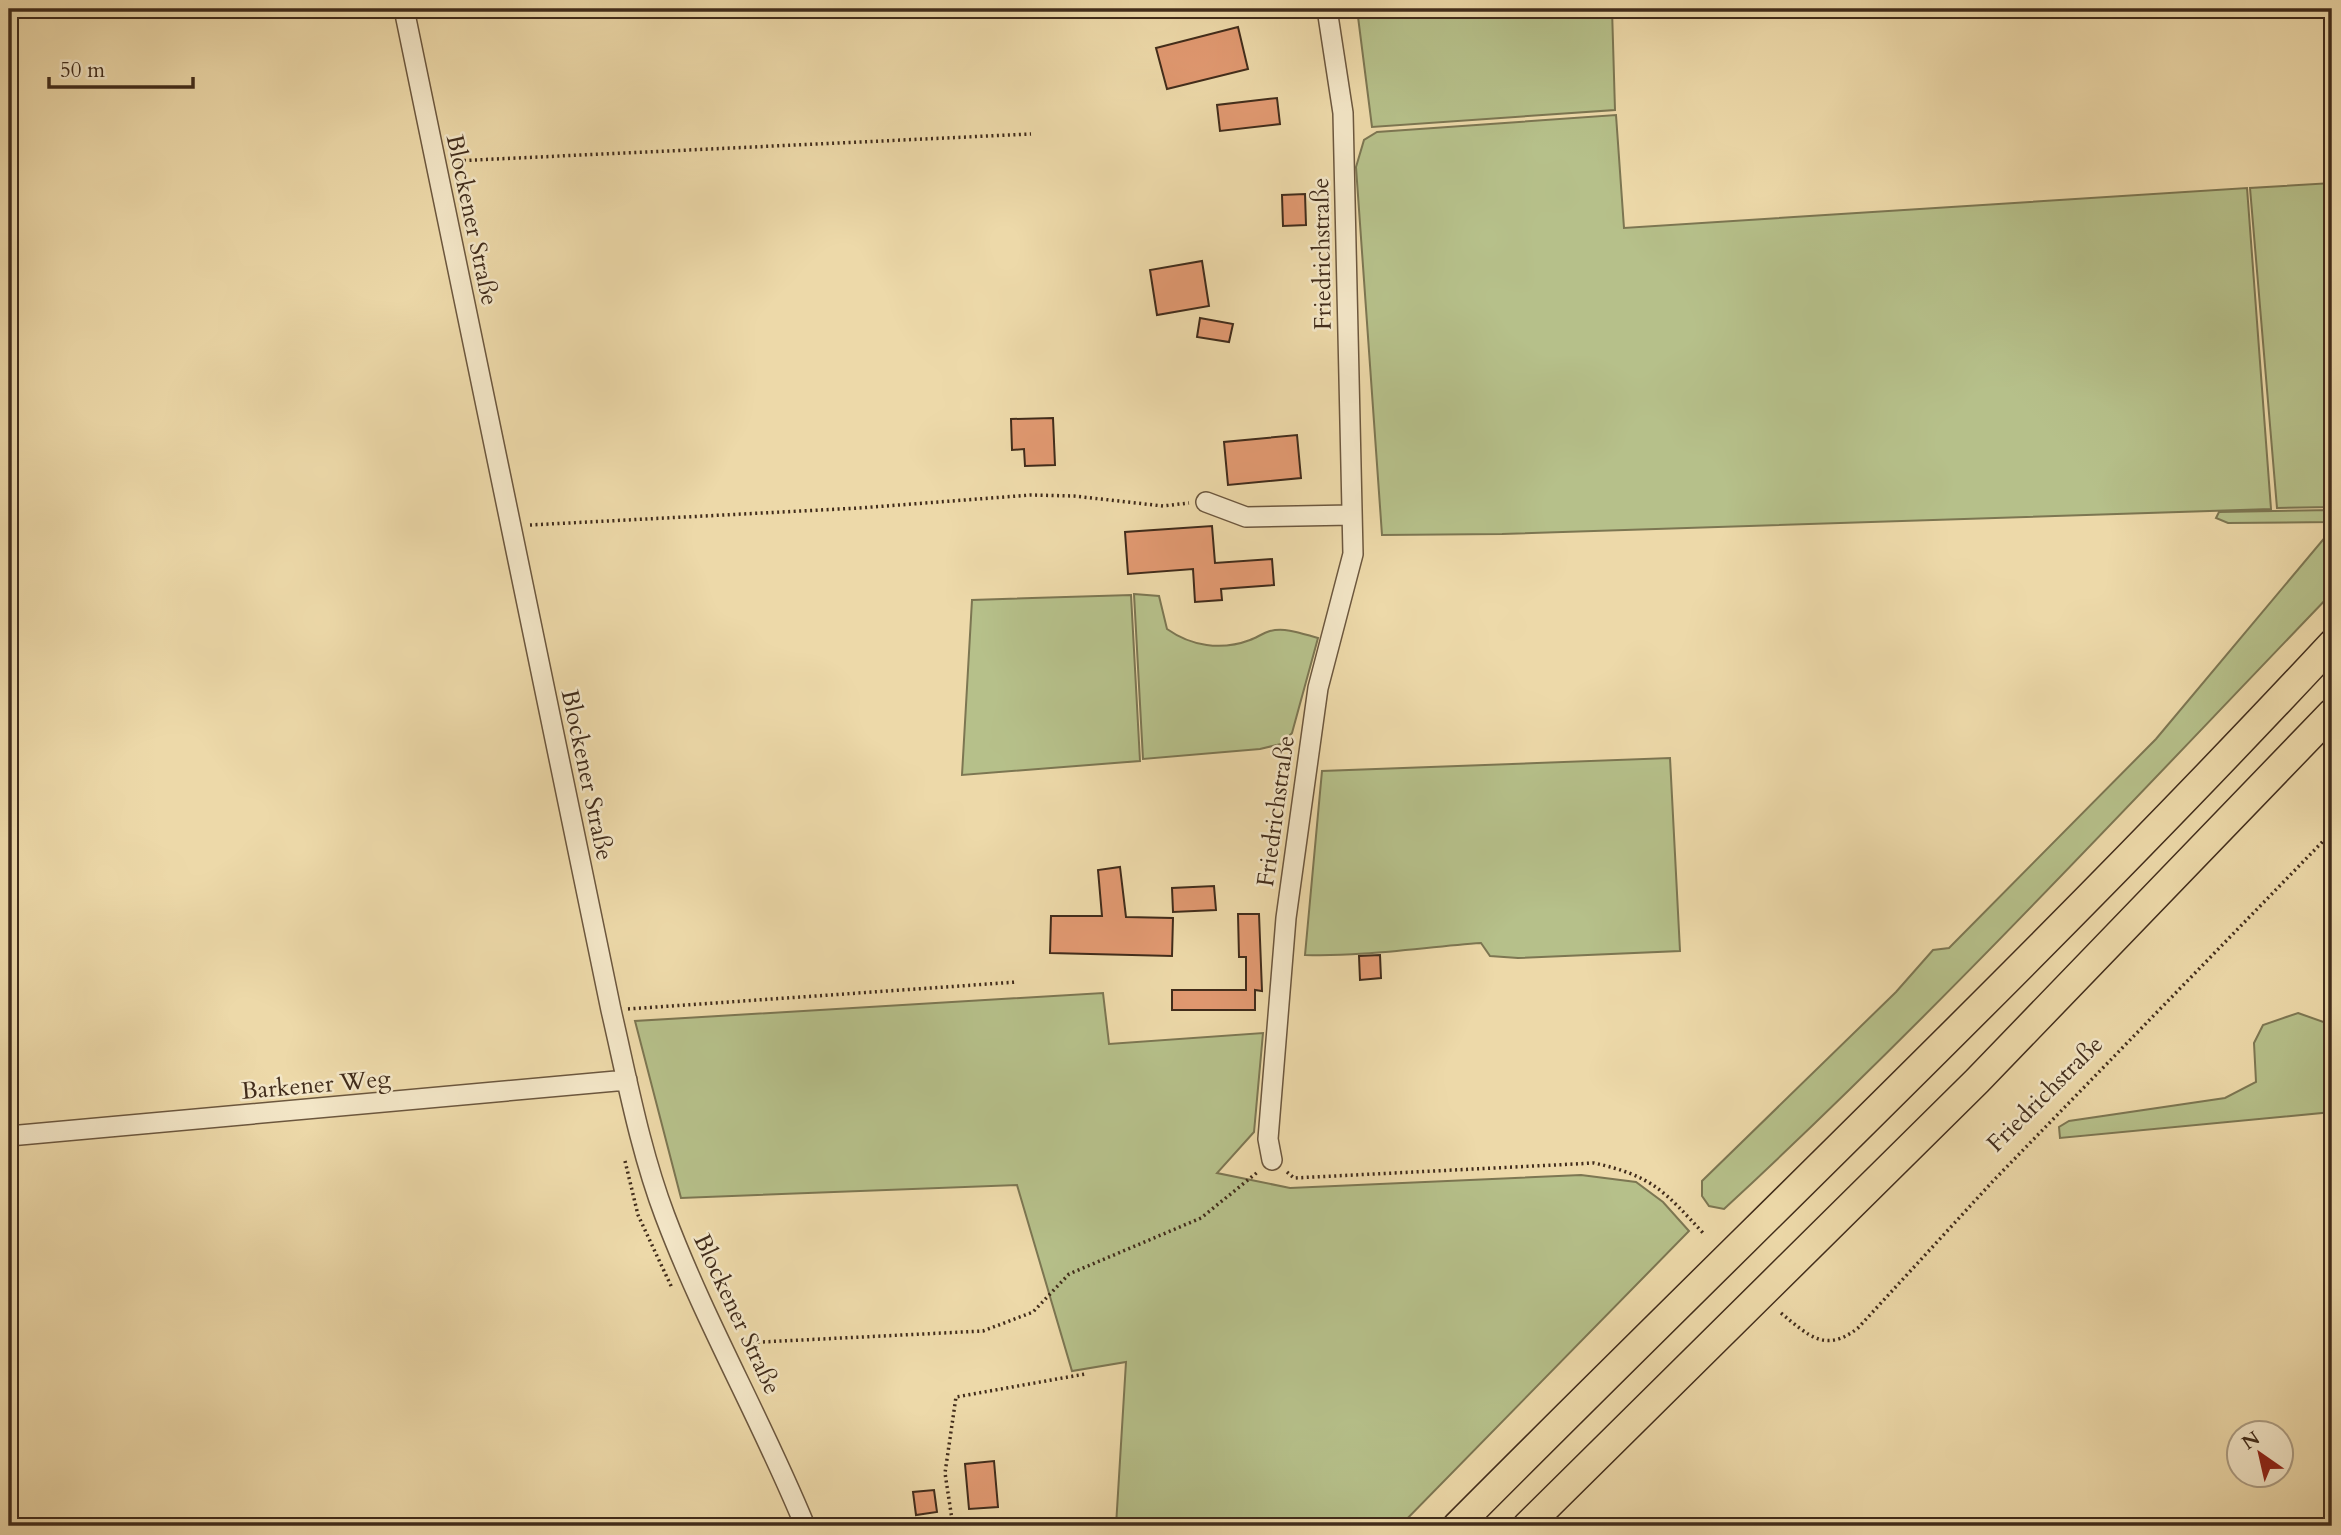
<svg xmlns="http://www.w3.org/2000/svg" width="2341" height="1535" font-family="Cardo,serif">
<style>
.green{fill:#b6c08a;stroke:#7c7652;stroke-width:2}
.building{fill:#e19971;stroke:#412c1b;stroke-width:2}
.lines{fill:none;stroke-linecap:round;stroke-linejoin:round}
.minor-casing{stroke:#6c573e;stroke-width:22}
.highway-casing{stroke:#412c1b;stroke-width:31}
.path{stroke:#412c1b;stroke-width:3.5;stroke-dasharray:2 3.5;stroke-linecap:butt}
.minor{stroke:#f3e6c7;stroke-width:19}
.highway{stroke:#edd9a9;stroke-width:28}
.labels{text-anchor:middle;dominant-baseline:central;stroke-width:5;stroke-linejoin:round;paint-order:stroke}
.street-label{font-size:24px;fill:#412c1b;stroke:#f3e6c7}
</style>
<rect width="100%" height="100%" fill="#edd9a9"/>
<filter id="stains"><feTurbulence type="fractalNoise" baseFrequency=".00286" numOctaves="4"/><feColorMatrix values="0 0 0 0 .2 0 0 0 0 .09 0 0 0 0 .02 0 0 0 .5 -.17"/></filter>
<radialGradient id="worn" r=".72"><stop offset=".6" stop-color="#630" stop-opacity="0"/><stop offset="1" stop-color="#630" stop-opacity=".3"/></radialGradient>
<!-- green -->
<path class="green" d="M1357 9H1612L1615 110 1372 127Z
M1616 115 1624 228 2247 188 2271 509 1502 534 1382 535 1356 167 1364 140 1377 132Z
M2332 183V507L2277 508 2250 188Z
M2332 510V522L2228 523 2216 518 2219 512Z
M2332 529V593C2132 801 1936 1013 1724 1209L1709 1206 1702 1196V1181L1896 992 1933 950 1949 948 2156 739Z
M1134 594 1159 596 1167 629C1191 646 1221 651 1250 640 1256 638 1263 633 1270 631 1286 627 1303 634 1318 638L1292 733 1281 744 1260 749 1143 759Z
M1131 595 1140 761 962 775 972 600Z
M1670 758 1680 951 1518 958 1490 956 1481 943C1424 947 1361 957 1305 955L1322 771Z
M1103 993 1109 1044 1263 1033 1254 1132 1217 1173 1290 1188 1581 1175 1636 1182 1663 1202 1689 1231 1400 1526H1116L1126 1362 1072 1371 1017 1185 681 1198 635 1021Z
M2298 1013 2332 1025V1112L2060 1138 2059 1127 2069 1121 2225 1098 2256 1082 2254 1043 2263 1025Z"/>
<!-- building -->
<path class="building" d="M1238 27 1248 69 1167 89 1156 48Z
M1277 98 1280 124 1220 131 1217 105Z
M1305 194 1306 225 1283 226 1282 195Z
M1202 261 1209 306 1157 315 1150 270Z
M1200 318 1233 324 1229 342 1197 337Z
M1053 418 1055 465 1025 466 1024 449 1012 450 1011 419Z
M1297 435 1301 478 1228 485 1224 442Z
M1212 526 1215 563 1272 559 1274 585 1221 589 1222 600 1195 602 1193 569 1128 574 1125 532Z
M1120 867 1126 917 1173 918 1172 956 1050 953 1051 916H1102L1098 870Z
M1214 886 1216 910 1173 912 1172 888Z
M1238 914H1259L1262 991 1255 990V1010H1172V990H1246V957H1239Z
M1380 955 1381 978 1360 980 1359 956Z
M994 1461 998 1507 969 1509 965 1464Z
M934 1490 937 1512 916 1515 913 1492Z"/>
<g class="lines">
<!-- minor casing -->
<g class="minor-casing">
<path id="minor" d="M404 9 611 1010C627 1079 640 1150 665 1216 705 1322 762 1421 805 1526
M1206 502 1246 517 1352 515
M9 1136 627 1080
M1272 1160 1268 1139 1286 918 1318 688 1353 554 1343 113 1327 9"/>
</g>
<!-- highway casing -->
<g class="highway-casing">
<path id="highway" d="M1457 1526C1749 1232 2050 947 2332 644
M1527 1526 1977 1081 2332 713"/>
</g>
<!-- path -->
<path class="path" d="M453 161 1031 134
M530 525 859 508 1031 495 1074 496 1163 506 1189 503
M628 1009 1017 982
M625 1161 638 1215 672 1288
M1287 1172 1294 1178 1594 1163C1653 1176 1665 1192 1704 1234
M1781 1313C1808 1335 1825 1354 1858 1328L1994 1180 2332 832
M741 1343 983 1331 1033 1312 1069 1274 1201 1218 1259 1171
M953 1526 945 1473 956 1397 1085 1374"/>
<!-- minor -->
<use href="#minor" class="minor"/>
<!-- highway -->
<use href="#highway" class="highway"/>
</g>
<g class="labels">
<!-- street labels -->
<g class="street-label">
<text transform="translate(472 220) rotate(78)">Blockener Straße</text>
<text transform="translate(1322 254) rotate(-91)">Friedrichstraße</text>
<text transform="translate(587 775) rotate(78)">Blockener Straße</text>
<text transform="translate(1276 811) rotate(-82)">Friedrichstraße</text>
<text transform="translate(316 1085) rotate(-5)">Barkener Weg</text>
<text transform="translate(2045 1094) rotate(-45)">Friedrichstraße</text>
<text transform="translate(737 1314) rotate(65)">Blockener Straße</text>
</g>
</g>
<!-- margin -->
<rect width="2341" height="1535" fill="none" stroke="#edd9a9" stroke-width="35"/>
<rect x="10" y="10" width="2320" height="1514" fill="none" stroke="#412c1b" stroke-width="3.5"/>
<rect x="18" y="18" width="2306" height="1500" fill="none" stroke="#412c1b" stroke-width="2"/>
<!-- north arrow -->
<g transform="translate(2260 1454) rotate(326)"><circle r="33" fill="#f3e6c7" stroke="#ac9c82" stroke-width="2"/>
<path d="M0-5L12 26L0 18L-12 26Z" fill="#8f2418"/>
<text y="-10" font-size="19" font-weight="bold" text-anchor="middle" fill="#412c1b">N</text>
</g>
<!-- scale -->
<path d="M49 77v10h144v-10" fill="none" stroke="#412c1b" stroke-width="3.5"/>
<text x="60" y="77" font-size="21" fill="#412c1b" stroke="#f3e6c7" stroke-width="5" paint-order="stroke">50 m</text>
<rect width="100%" height="100%" filter="url(#stains)"/>
<rect width="100%" height="100%" fill="url(#worn)"/>
</svg>
